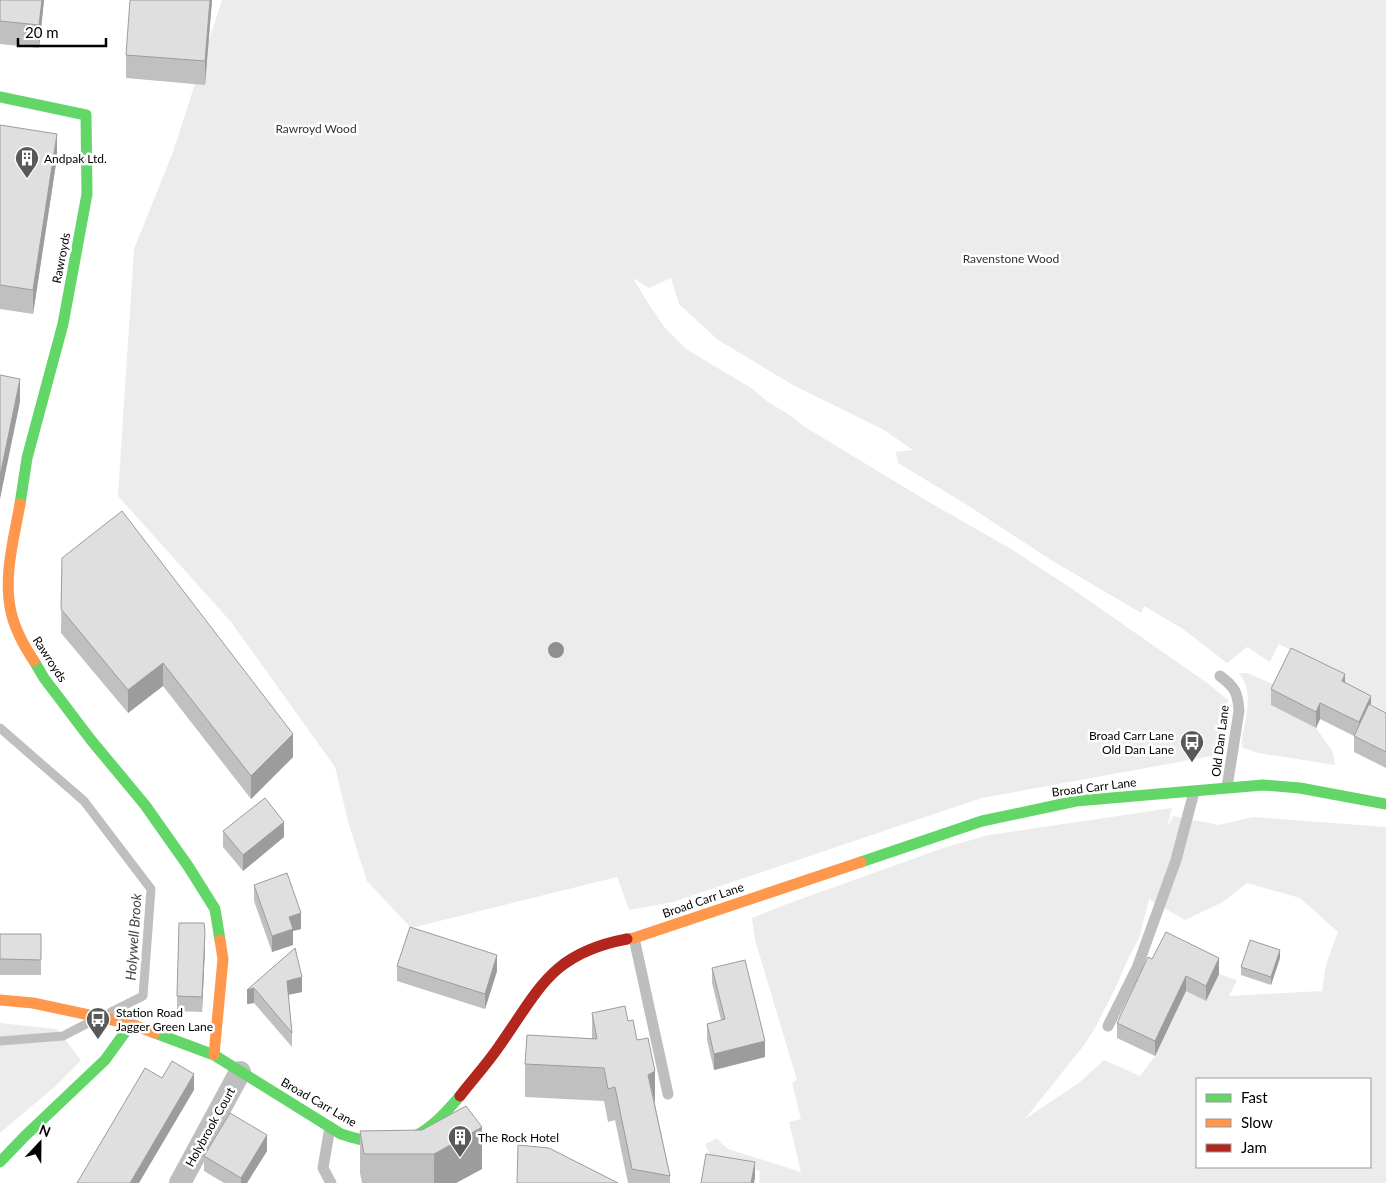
<svg xmlns="http://www.w3.org/2000/svg" width="1386" height="1183" font-family="Lato,sans-serif">
<style>
.green{fill:#ececec;fill-rule:evenodd}
.lines{fill:none;stroke-linecap:round;stroke-linejoin:round}
.stream{stroke:#bfbfbf;stroke-width:9}
.lane{stroke:#bebebe;stroke-width:11}
.street{stroke:#bebebe;stroke-width:22}
.fast{stroke:#63d668;stroke-width:11}
.slow{stroke:#ff974d;stroke-width:11}
.jam{stroke:#b3261e;stroke-width:11}
.tree{fill:#8f8f8f}
.wall{fill:#c0c0c0}
.shaded-wall{fill:#9c9c9c}
.building{fill:#dfdfdf;stroke:#9c9c9c}
.labels{text-anchor:middle;dominant-baseline:central;stroke-width:5;stroke-linejoin:round;paint-order:stroke}
.park-label{font-size:12px;fill:#333;stroke:#fff}
.poi-label{font-size:12px;fill:#000;stroke:#fff;text-anchor:start}
.street-label{font-size:12px;fill:#000;stroke:#fff}
.water-label{font-size:14px;font-style:italic;fill:#444;stroke:#fff}
</style>
<rect width="100%" height="100%" fill="#fff"/>
<!-- green -->
<path class="green" d="M222 0H1386V712L1364 700 1300 655 1279 644 1270 662 1247 647 1227 663 1183 629 1144 606 1141 613 1051 560 964 503 898 463 896 452 913 450 884 430 793 385 718 340 679 304 671 278 649 288 633 278 648 303 665 328 686 349 753 389 768 402 788 414 805 427 927 501 1011 549 1071 588 1210 685 1228 700 1217 755 982 798 673 902 629 910 617 877 411 928 367 881 349 825 335 767 231 622 118 496 134 249 173 152Z
M1239 673H1247L1280 687 1271 705 1316 728 1333 752 1335 765 1258 753 1243 748C1240 740 1243 733 1245 724 1247 712 1250 695 1245 684 1244 680 1241 677 1239 673Z
M1172 808 1167 828 1173 816 1219 825 1253 817 1386 827V1183H759L760 1171 711 1157 705 1144 717 1138 721 1143 728 1149 801 1172 789 1122 801 1119 792 1083 797 1080 755 940 752 918 787 904 946 847 989 835ZM1247 883 1300 898 1338 932 1326 965 1322 991 1229 996 1237 980 1219 974 1186 991 1155 1056 1140 1076 1104 1060 1080 1082 1025 1119 1084 1045 1095 1028 1115 989 1128 959 1139 938 1150 896V900L1185 920 1223 902ZM1197 1079H1370V1167H1197Z
M0 1023 57 1029 81 1060 59 1083 0 1133Z"/>
<g class="lines">
<!-- stream -->
<path class="stream" d="M0 728 84 801 151 889 143 996 111 1012
M0 1041 63 1036 90 1022"/>
<!-- lane -->
<path class="lane" d="M1220 676C1235 687 1238 693 1239 711L1227 787
M634 938 668 1094
M1108 1026 1137 968 1176 860 1194 792
M330 1127 323 1168 331 1183"/>
<!-- street -->
<path class="street" d="M180 1183 240 1072"/>
<!-- fast -->
<path class="fast" d="M0 97 86 115 87 194 63 324 27 458 20 504
M34 661 44 678 91 740 145 805 188 866 215 909 220 940
M861 862 982 821 1076 801 1263 785 1300 788 1386 804
M155 1033 214 1055 341 1134C399 1153 421 1142 460 1096
M0 1162 25 1136 105 1060 131 1024"/>
<!-- slow -->
<path class="slow" d="M20 504C14 539 3 576 11 612 15 630 24 646 34 661
M627 939 634 938 861 862
M0 1000 33 1003 131 1024 155 1033
M214 1055 223 959 220 940"/>
<!-- jam -->
<path class="jam" d="M460 1096C473 1079 488 1063 500 1045 540 988 552 953 627 939"/>
</g>
<!-- trees -->
<circle class="tree" cx="556" cy="650" r="8"/>
<!-- wall -->
<path class="wall" d="M0 0H44L39 48 0 44Z
M212 0 205 85 126 78V55Z
M0 125 57 157 33 314 0 309Z
M62 558 293 757 251 799 163 686 128 713 61 633Z
M1345 683 1371 706 1386 713V768L1354 752V736L1320 719 1316 728 1271 705V689Z
M223 831 284 837 243 871 223 847Z
M254 885 301 929 293 931V945L272 952 254 901Z
M0 934H41V975H0Z
M205 947 202 1012 177 1011V996Z
M295 948 302 992 288 995 292 1033V1047L254 1003 247 1004V990Z
M1280 958 1271 985 1241 975V967Z
M1152 959 1219 974 1206 1001 1186 991 1155 1056 1117 1038V1023Z
M397 966 497 971 485 1009 397 981Z
M712 968 765 1057 714 1070 707 1040V1024L721 1020 712 983Z
M592 1013 628 1021 637 1040 655 1104 670 1176V1183H628L615 1120 608 1122 604 1101 525 1097V1064L592 1039Z
M360 1131 482 1169 456 1183H362L360 1173Z
M267 1151 247 1183H224L204 1171V1156Z"/>
<!-- shaded-wall -->
<path class="shaded-wall" d="M42 0H44L39 48V25Z
M210 0H212L205 85V61Z
M57 134V157L33 314V290Z
M20 379V402L0 499V476Z
M163 663V686L128 713V690Z
M1345 674V690L1342 681Z
M1371 696V712L1359 738V722Z
M1320 703V719L1316 728V712Z
M293 734V757L251 799V776Z
M284 822V837L243 871V855Z
M301 913V929L293 931V945L272 952V936L289 917Z
M205 932V947L202 1012V997Z
M1280 950V958L1271 985V977Z
M497 955V971L485 1009V994Z
M1219 958V974L1206 1001V986Z
M1186 976V991L1155 1056V1041Z
M302 977V992L287 995V981Z
M254 988V1003L247 1004V990Z
M765 1041V1057L714 1070V1054Z
M655 1071V1104L648 1075Z
M194 1074V1090L139 1183H130Z
M482 1127V1169L456 1183H434V1154Z
M267 1135V1151L247 1183H241V1178Z
M755 1162V1178L754 1183H751Z"/>
<!-- building -->
<path class="building" d="M0 0H42L39 25 0 21Z
M130 0H210L205 61 126 55Z
M0 125 57 134 33 290 0 285Z
M0 375 20 379 0 476Z
M122 511 293 734 251 776 163 663 128 690 61 609 62 558Z
M1291 648 1345 674 1342 681 1371 696 1359 722 1320 703 1316 712 1271 689Z
M1369 704 1386 713V752L1354 736Z
M265 798 284 822 243 855 223 831Z
M287 873 301 913 289 917 293 929 272 936 254 885Z
M179 923H204L205 932 202 997 177 996Z
M410 927 497 955 485 994 397 966Z
M1166 932 1219 958 1206 986 1186 976 1155 1041 1117 1023 1148 957 1152 959Z
M0 934H41V960L0 959Z
M1250 940 1280 950 1271 977 1241 967Z
M295 948 302 977 287 981 292 1033 254 988 247 990Z
M745 960 765 1041 714 1054 707 1024 725 1019 712 968Z
M625 1006 628 1021 633 1020 637 1040 648 1038 655 1071 648 1075 670 1176 632 1169 615 1087 608 1089 604 1068 525 1064 527 1035 597 1039 592 1013Z
M172 1061 194 1074 130 1183H77L145 1068 162 1078Z
M466 1106 482 1127 434 1154H364L360 1131 422 1130Z
M230 1113 267 1135 241 1178 204 1156Z
M518 1145 549 1148 618 1183H517Z
M706 1154 755 1162 751 1183H701Z"/>
<!-- icons -->
<defs>
<g id="building-pin" transform="scale(1.25)"><path d="M0 17L-7.5 6A9.5 9.5 0 1 1 7.5 6Z" fill="#595959" stroke="#fff"/><path d="M-4-6H4V6H1V3H-1V6H-4ZM-2.5-4.3h1.7v1.8h-1.7ZM.8-4.3h1.7v1.8H.8ZM-2.5-1h1.7V.8h-1.7ZM.8-1h1.7V.8H.8Z" fill="#fff"/></g>
<g id="bus-pin" transform="scale(1.25)"><path d="M0 17L-7.5 6A9.5 9.5 0 1 1 7.5 6Z" fill="#595959" stroke="#fff"/><path d="M-5-6H5V4H4V6H2V4H-2V6H-4V4H-5ZM-3.5-4V0h7V-4ZM-3.5 1.2v1.5H-2V1.2ZM2 1.2v1.5H3.5V1.2Z" fill="#fff"/></g>
</defs>
<g fill-rule="evenodd">
<use href="#building-pin" x="27" y="158"/>
<use href="#bus-pin" x="1192" y="742"/>
<use href="#bus-pin" x="98" y="1019"/>
<use href="#building-pin" x="460" y="1137"/>
</g>
<g class="labels">
<!-- park labels -->
<g class="park-label">
<text x="316" y="128">Rawroyd Wood</text>
<text x="1011" y="258">Ravenstone Wood</text>
</g>
<!-- poi labels -->
<g class="poi-label">
<text x="44" y="158">Andpak Ltd.</text>
<text x="1174" y="735" text-anchor="end">Broad Carr Lane<tspan x="1174" dy="14">Old Dan Lane</tspan></text>
<text x="116" y="1012">Station Road<tspan x="116" dy="14">Jagger Green Lane</tspan></text>
<text x="478" y="1137">The Rock Hotel</text>
</g>
<!-- street labels -->
<g class="street-label">
<text transform="translate(61 258) rotate(-79)">Rawroyds</text>
<text transform="translate(50 659) rotate(57)">Rawroyds</text>
<text transform="translate(1220 741) rotate(-83)">Old Dan Lane</text>
<text transform="translate(1094 787) rotate(-7)">Broad Carr Lane</text>
<text transform="translate(703 900) rotate(-19)">Broad Carr Lane</text>
<text transform="translate(319 1102) rotate(30)">Broad Carr Lane</text>
<text transform="translate(210 1127) rotate(-61)">Holybrook Court</text>
</g>
<!-- water labels -->
<g class="water-label">
<text transform="translate(133 937) rotate(-86)">Holywell Brook</text>
</g>
</g>
<!-- legend -->
<rect x="1196" y="1078" width="175" height="90" fill="#ffffff" stroke="#999999"/>
<rect x="1206" y="1094" width="25" height="8" fill="#63d668" stroke="#999999"/>
<text x="1241" y="1103" font-size="15" fill="#000000">Fast</text>
<rect x="1206" y="1119" width="25" height="8" fill="#ff974d" stroke="#999999"/>
<text x="1241" y="1128" font-size="15" fill="#000000">Slow</text>
<rect x="1206" y="1144" width="25" height="8" fill="#b3261e" stroke="#999999"/>
<text x="1241" y="1153" font-size="15" fill="#000000">Jam</text>
<!-- north arrow -->
<g transform="translate(40 1143) rotate(22)" stroke="#ffffff" stroke-width="4" paint-order="stroke">
<path d="M0-4L9 19L0 12L-9 19Z" fill="#000000"/>
<text y="-8" font-size="14" font-weight="bold" text-anchor="middle" fill="#000000">N</text>
</g>
<!-- scale -->
<path d="M18 38v8h88v-8" fill="none" stroke="#000000" stroke-width="2.5"/>
<text x="25" y="38" font-size="15" fill="#000000" stroke="#ffffff" stroke-width="4" paint-order="stroke">20 m</text>
</svg>
